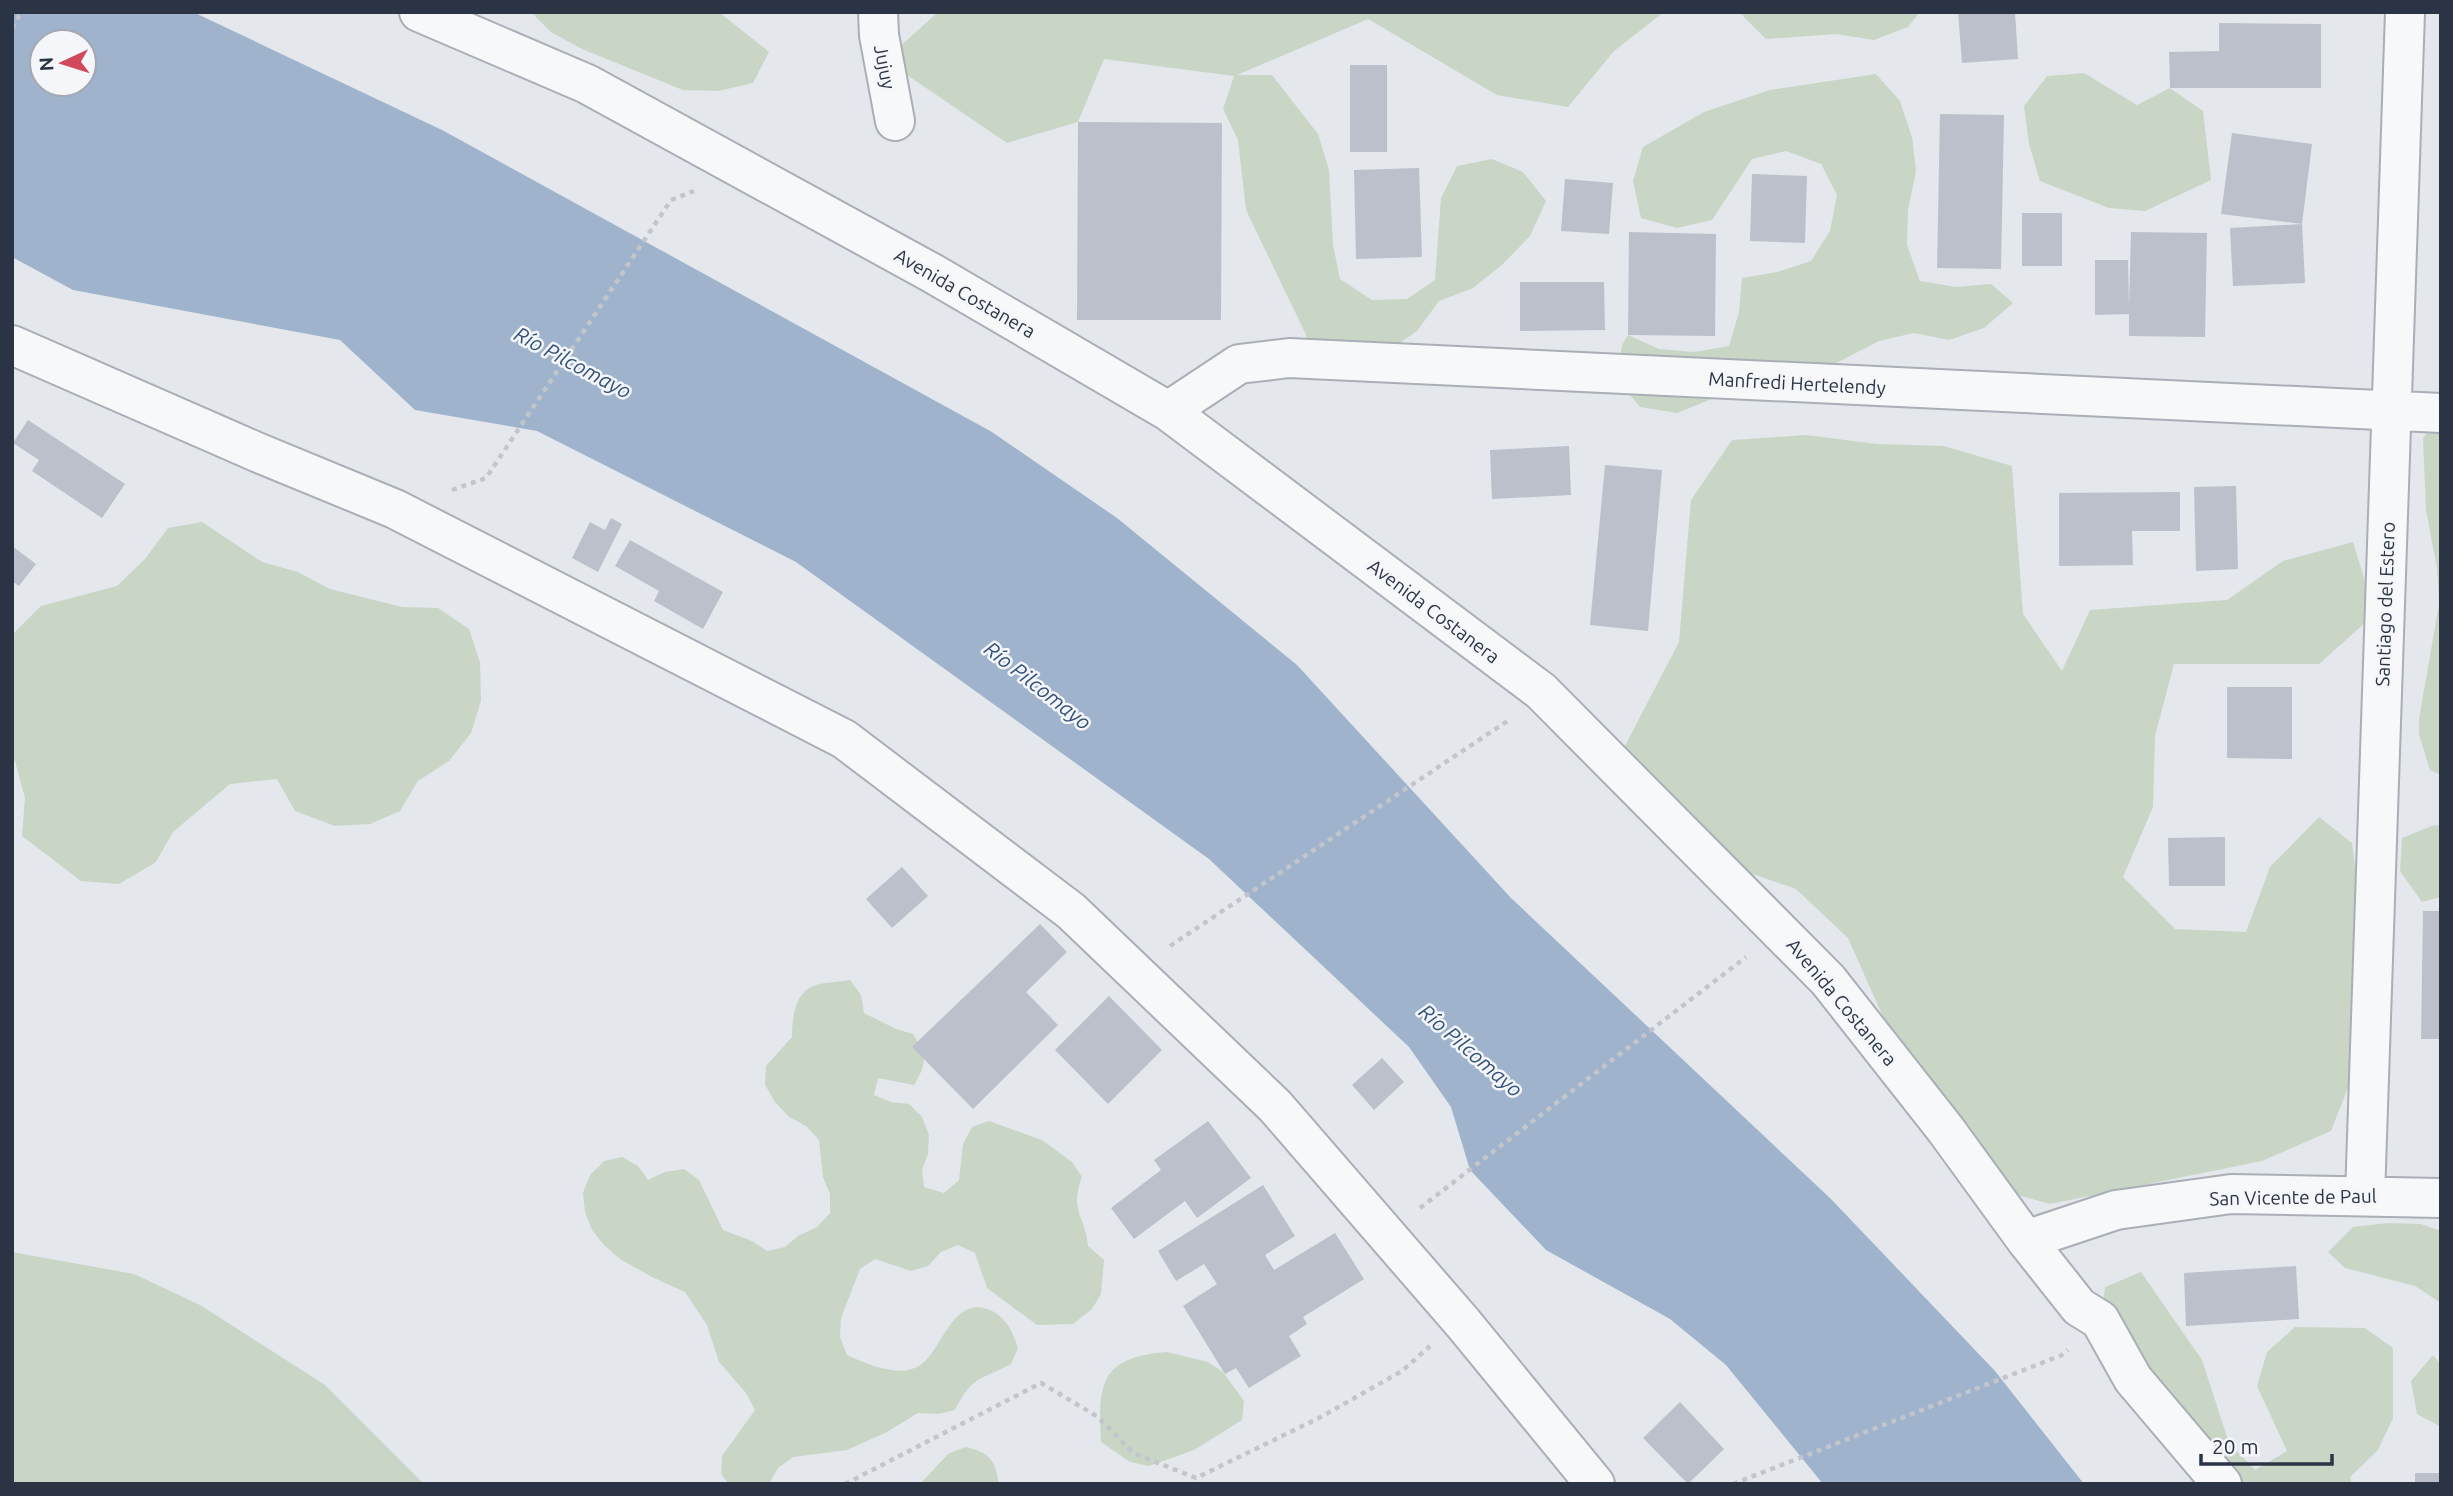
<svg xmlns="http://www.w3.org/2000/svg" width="2453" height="1496" font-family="Ubuntu,sans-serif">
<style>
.green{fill:#c9d6c5}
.water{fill:#9fb4cc;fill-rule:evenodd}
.building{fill:#bbc0ca}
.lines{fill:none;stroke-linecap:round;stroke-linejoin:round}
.minor-casing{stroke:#a9aeb7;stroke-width:42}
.path{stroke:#c2c5cb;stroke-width:4.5;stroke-dasharray:5 5;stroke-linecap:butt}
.minor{stroke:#f7f8fa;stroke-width:38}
.labels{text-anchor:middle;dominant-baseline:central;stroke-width:5;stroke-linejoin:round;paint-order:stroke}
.street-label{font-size:19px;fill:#2b3445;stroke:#f4f6f9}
.water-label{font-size:21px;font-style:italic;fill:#34527a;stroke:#f4f6f9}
</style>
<rect width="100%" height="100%" fill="#e4e7ec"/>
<!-- green -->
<path class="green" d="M531 12H719L769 52 753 83 718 91 683 90 582 49 551 32Z
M938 12H1664L1614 51 1568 107 1497 95 1368 19 1237 75H1272L1318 134 1329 170 1333 245 1340 279 1372 300 1407 299 1435 280 1441 198 1457 166 1492 159 1523 172 1546 201 1530 236 1503 264 1473 288 1439 301 1417 331 1385 353 1310 343 1246 210 1238 140 1223 109 1234 76 1104 59 1078 122 1007 143 885 60Z
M1739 12H1920L1908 27 1874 40 1836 34 1766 39Z
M2084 73 2137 105 2170 88 2203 111 2211 180 2145 211 2109 208 2040 181 2029 144 2024 106 2047 76Z
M1876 74 1900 101 1912 137 1916 171 1908 210 1907 245 1920 281 1956 287 1991 284 2013 303 1984 328 1949 340 1914 333 1879 341 1780 392 1744 386 1677 413 1640 407 1617 379 1622 345 1628 335 1659 349 1694 352 1729 346 1739 312 1742 278 1777 272 1811 261 1830 231 1837 195 1821 164 1786 151 1752 159 1712 220 1677 228 1641 218 1633 181 1643 147 1704 112 1770 90Z
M2441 423V775L2430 770 2419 735V719L2439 604 2437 568 2426 510 2423 438 2434 425Z
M1806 435 1877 444 1944 446 2012 466 2023 614 2062 671 2090 610 2227 600 2283 561 2353 542 2375 614 2319 664H2174L2155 736 2153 807 2123 877 2175 929 2246 932 2270 867 2319 817 2352 843 2370 987 2358 1062 2331 1131 2262 1161 2050 1204 1978 1184 1932 1127 1848 938 1796 889 1727 865 1614 767 1679 642 1691 500 1732 440Z
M202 522 262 562 298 572 330 589 402 607 438 608 469 629 480 663 481 701 471 733 449 761 418 781 400 811 370 824 335 826 295 811 277 779 230 784 173 832 156 862 119 884 81 881 22 836 25 798 15 761H12V635L41 606 117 586 145 559 168 528Z
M2434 825 2441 826V897L2422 902 2400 871 2402 838Z
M850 980 861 995 864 1013 896 1029 913 1034C927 1056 927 1063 914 1085L878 1078 874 1095 891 1102 909 1104 922 1117 929 1135 928 1154 922 1170 924 1187 944 1193 959 1180 963 1144 972 1127 989 1121 1042 1140 1072 1162 1082 1177C1069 1212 1085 1214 1088 1246L1104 1260 1101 1294 1092 1309 1073 1324 1037 1325 987 1288 975 1253 958 1245 941 1252 928 1266 911 1271 875 1259 860 1269 841 1318 840 1337 847 1355C867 1364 898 1378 919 1366 942 1352 952 1294 990 1310 1007 1318 1012 1331 1018 1348L1011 1364C979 1381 973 1375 955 1410L938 1414 918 1413 887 1432 847 1450 793 1457 778 1468 769 1484H729L721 1474 722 1456 755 1410 746 1393 719 1362 707 1325 685 1292 652 1277 620 1259 604 1245 592 1230 585 1212 583 1193 590 1175 604 1161 622 1157 638 1166 648 1180 665 1172 684 1169 699 1180 723 1230 752 1241 767 1251 785 1247 798 1236 817 1227 830 1213V1194L823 1177 819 1140 806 1126 789 1117 775 1102 765 1085 766 1066 792 1037C792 1018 795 991 816 985 826 982 839 982 850 980Z
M2388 1223 2421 1224 2441 1231V1303L2415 1286 2345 1268 2328 1252 2353 1227Z
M12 1252 134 1274 200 1305 325 1385 424 1484H12Z
M2141 1272 2202 1360 2229 1443 2255 1470 2287 1451 2257 1386 2267 1352 2295 1327 2365 1328 2393 1348V1418L2378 1450 2350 1477 2352 1484H2220L2101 1323 2105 1287Z
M1167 1352 1208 1362 1223 1372 1244 1401 1242 1420 1194 1450 1149 1466 1130 1462 1101 1442C1098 1384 1100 1357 1167 1352Z
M2433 1355 2441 1365V1427L2417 1414 2411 1381Z
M965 1447C989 1452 995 1459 999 1484H920L948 1454Z"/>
<!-- water -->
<path class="water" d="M12 12H193L442 130 992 432 1117 518 1297 665 1511 898 1831 1199 1995 1371 2084 1484H1823L1726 1365 1670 1319 1546 1250 1470 1170 1451 1107 1409 1047 1209 859 796 562 537 431 415 410 340 340 73 290 12 257ZM42 42H84V84H42Z"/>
<!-- building -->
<path class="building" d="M1958 12H2015L2018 59 1962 63Z
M2219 23 2321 24V88H2170L2169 52 2219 51Z
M1350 65H1387V152H1350Z
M1940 114 2004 115 2001 269 1937 268Z
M1078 122 1222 123 1221 320H1077Z
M2232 133 2312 144 2302 224 2221 214Z
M1419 168 1422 257 1356 259 1354 170Z
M1752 174 1807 176 1805 243 1750 241Z
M1565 179 1613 183 1609 234 1561 231Z
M2022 213H2062V266H2022Z
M2302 224 2305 283 2233 286 2230 228Z
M1629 232 1716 234 1715 336 1628 335Z
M2131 232 2207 233 2205 337 2129 336V314L2095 315V260H2128L2129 307Z
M1520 282H1604L1605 330 1520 331Z
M28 420 125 484 102 518 32 471 39 460 13 443Z
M1569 446 1571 495 1492 499 1490 450Z
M1605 465 1662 470 1648 631 1590 625Z
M2236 486 2238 569 2196 571 2194 487Z
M2180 492V531H2132L2133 565 2059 566V493Z
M611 518 622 524 598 572 572 558 590 522 605 530Z
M630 540 723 592 703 629 654 601 659 591 615 566Z
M12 546 36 564 19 586 12 581Z
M2227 687H2292V759L2227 758Z
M2225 837V886H2169L2168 838Z
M902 867 928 896 892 928 866 899Z
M2423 911H2441V1039H2421Z
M1040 924 1067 952 1026 992 1058 1025 973 1109 912 1047Z
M1109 996 1162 1050 1108 1104 1055 1050Z
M1382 1058 1404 1082 1374 1110 1352 1085Z
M1208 1121 1251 1178 1197 1218 1185 1201 1134 1239 1111 1208 1161 1170 1154 1160Z
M1263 1185 1295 1236 1265 1255 1274 1270 1335 1233 1364 1279 1303 1317 1307 1324 1289 1336 1301 1356 1249 1388 1236 1368 1225 1374 1183 1306 1217 1284 1204 1264 1176 1281 1158 1251Z
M2296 1266 2299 1319 2186 1326 2184 1273Z
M1680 1402 1724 1449 1688 1484 1643 1438Z
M2415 1473H2441V1484H2415Z"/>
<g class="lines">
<!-- minor casing -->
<g class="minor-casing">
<path id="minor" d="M419 12 587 84 932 273 1168 411 1541 691 1828 980 1946 1130 2026 1240 2079 1307 2100 1320 2133 1379 2222 1484
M878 12 879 35 895 121
M12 345 259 453 395 509 844 739 1071 911 1275 1106 1463 1323 1595 1484
M1168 411 1239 364 1289 358 2441 413
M2365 1196 2405 12
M2026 1240 2116 1210 2231 1194 2441 1198"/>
</g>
<!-- path -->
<path class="path" d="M12 28 21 12
M452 490 486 478 671 200 694 191
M1170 946 1509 720
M1420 1208 1746 957
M845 1484 1041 1383 1098 1417 1133 1453 1196 1478 1321 1417 1402 1371 1430 1346
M1733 1484 2062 1355 2068 1350"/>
<!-- minor -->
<use href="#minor" class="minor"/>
</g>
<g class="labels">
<!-- street labels -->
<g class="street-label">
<text transform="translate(885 67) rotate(79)">Jujuy</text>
<text transform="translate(965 293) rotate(30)">Avenida Costanera</text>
<text transform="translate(1797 383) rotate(3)">Manfredi Hertelendy</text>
<text transform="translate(2385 604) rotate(-88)">Santiago del Estero</text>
<text transform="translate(1434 611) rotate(37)">Avenida Costanera</text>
<text transform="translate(1842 1002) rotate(50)">Avenida Costanera</text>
<text transform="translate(2293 1197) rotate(-1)">San Vicente de Paul</text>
</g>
<!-- water labels -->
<g class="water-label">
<text transform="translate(573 362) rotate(28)">Río Pilcomayo</text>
<text transform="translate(1038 685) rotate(38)">Río Pilcomayo</text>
<text transform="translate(1471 1050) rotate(41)">Río Pilcomayo</text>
</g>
</g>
<!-- border -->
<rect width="2453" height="1496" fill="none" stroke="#2b3445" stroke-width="28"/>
<!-- north arrow -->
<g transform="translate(63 63) rotate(266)"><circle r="33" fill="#f4f6f9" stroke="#a4a8b1" stroke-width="2"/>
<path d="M0-5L12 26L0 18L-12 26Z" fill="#d1495b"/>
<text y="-10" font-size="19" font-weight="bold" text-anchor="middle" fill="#2b3445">N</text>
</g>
<!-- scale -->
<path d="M2201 1454v10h131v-10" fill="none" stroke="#2b3445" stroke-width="3.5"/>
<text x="2212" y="1454" font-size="21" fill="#2b3445" stroke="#f4f6f9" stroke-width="5" paint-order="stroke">20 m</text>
</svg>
